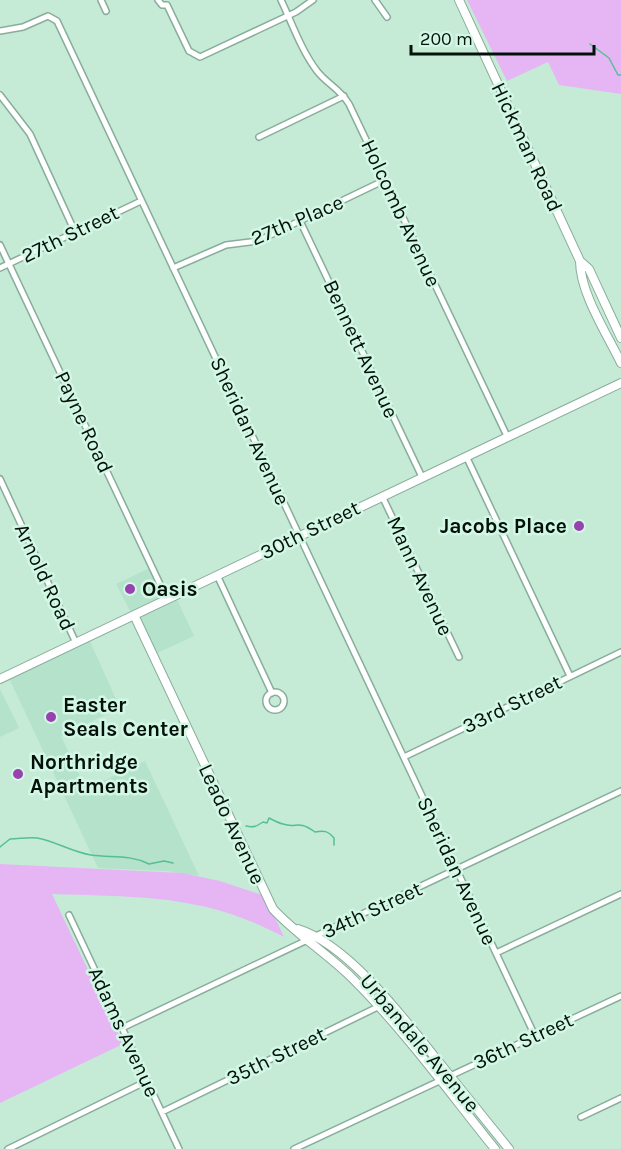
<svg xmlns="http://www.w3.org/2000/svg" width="621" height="1149" font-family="Karla,sans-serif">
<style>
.built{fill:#b4e2cb}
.green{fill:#e5b6f3}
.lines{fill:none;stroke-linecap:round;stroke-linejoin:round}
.stream{stroke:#55bf92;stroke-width:1.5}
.street-casing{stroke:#89ad9b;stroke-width:8}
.secondary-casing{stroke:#89ad9b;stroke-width:10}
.street{stroke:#fff;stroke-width:5}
.secondary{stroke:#fff;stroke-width:8}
.poi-dot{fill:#9742af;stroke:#d2f8e5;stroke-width:2}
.labels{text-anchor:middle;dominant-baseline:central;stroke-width:5;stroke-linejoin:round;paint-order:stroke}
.street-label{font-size:21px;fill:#04110b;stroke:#d2f8e5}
.poi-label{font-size:21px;font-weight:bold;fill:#04110b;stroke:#d2f8e5;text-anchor:start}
</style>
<rect width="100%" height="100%" fill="#c5ebd7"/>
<!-- built -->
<path class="built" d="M152 567 167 599 175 595 194 636 153 655 116 584Z
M88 637 120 708 61 736 86 789 145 761 199 876 166 871 98 868 10 680 0 684V679Z
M0 689 19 728 0 737Z"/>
<!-- green -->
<path class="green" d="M467 0H621V94L559 85 548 62 507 81Z
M0 864 182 873 220 881 265 896 284 937C204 894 139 897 52 894L123 1044 0 1103Z"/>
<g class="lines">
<!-- stream -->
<path class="stream" d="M590 44 609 58 618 75H621
M246 826C254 828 257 826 263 822L267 823 269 818C273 820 278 823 283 824 297 829 297 819 315 832 324 830 328 831 334 838V845
M0 847 10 839C19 839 28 837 37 838 55 841 72 852 91 855 111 858 129 854 149 864L164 861 173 863"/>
<!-- street casing -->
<g class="street-casing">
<path id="street" d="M101 0 106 11
M158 0 162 5H167L189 51 200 57 296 12 313 0
M281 0C292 23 301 50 317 71 327 84 339 88 349 104L507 436
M375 0 387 17
M0 31 23 27 48 16 57 21 535 1036
M0 95 30 134 75 232
M259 137 344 96
M300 221 422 477
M0 245 167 599
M0 268 141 201
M173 268 226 245 258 241 385 180
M466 456 570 676
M0 479 76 643
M382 496 459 657
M217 575 272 693
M266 701a9 9 0 1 1 18 0a9 9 0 1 1-18 0Z
M404 757 621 652
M69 915 179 1149
M496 953 621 894
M122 1028 621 791
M162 1112 390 1001
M581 1117 621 1098
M8 1149 147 1081
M294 1149 621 996"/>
</g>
<!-- secondary casing -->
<g class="secondary-casing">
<path id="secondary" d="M459 0 580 261 589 269 621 338
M580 261C580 293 607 334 621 363
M134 615 273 909C297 935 328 954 353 979 405 1031 449 1092 495 1149
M0 679 621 383
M298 929C347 944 403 1017 434 1056 459 1087 484 1118 509 1149"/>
</g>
<!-- street -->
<use href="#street" class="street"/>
<!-- secondary -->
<use href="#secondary" class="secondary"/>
</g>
<!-- markers -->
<g class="poi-dot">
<circle cx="579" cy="526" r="6"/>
<circle cx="130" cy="589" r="6"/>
<circle cx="51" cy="717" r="6"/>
<circle cx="18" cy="774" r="6"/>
</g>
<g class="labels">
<!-- street labels -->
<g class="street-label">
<text transform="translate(527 147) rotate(65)">Hickman Road</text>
<text transform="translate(401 213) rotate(65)">Holcomb Avenue</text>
<text transform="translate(297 220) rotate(-23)">27th Place</text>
<text transform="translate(70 234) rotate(-26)">27th Street</text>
<text transform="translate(361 349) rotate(65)">Bennett Avenue</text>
<text transform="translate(84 422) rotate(65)">Payne Road</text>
<text transform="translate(250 431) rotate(65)">Sheridan Avenue</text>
<text transform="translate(310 530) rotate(-26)">30th Street</text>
<text transform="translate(420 576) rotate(65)">Mann Avenue</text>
<text transform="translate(45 577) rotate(65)">Arnold Road</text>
<text transform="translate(512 704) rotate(-26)">33rd Street</text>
<text transform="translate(232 824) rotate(65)">Leado Avenue</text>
<text transform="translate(457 871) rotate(65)">Sheridan Avenue</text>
<text transform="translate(372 910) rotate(-25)">34th Street</text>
<text transform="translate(124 1032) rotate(65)">Adams Avenue</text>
<text transform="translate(523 1041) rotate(-25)">36th Street</text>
<text transform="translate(420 1043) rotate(50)">Urbandale Avenue</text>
<text transform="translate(276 1056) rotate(-26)">35th Street</text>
</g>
<!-- poi labels -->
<g class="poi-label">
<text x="567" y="526" text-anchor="end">Jacobs Place</text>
<text x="142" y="589">Oasis</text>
<text x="63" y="705">Easter<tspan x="63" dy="24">Seals Center</tspan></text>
<text x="30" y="762">Northridge<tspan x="30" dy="24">Apartments</tspan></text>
</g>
</g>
<!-- scale -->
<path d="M411 45v9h183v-9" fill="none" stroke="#04110b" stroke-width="3"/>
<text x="420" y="45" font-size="18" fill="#04110b" stroke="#d2f8e5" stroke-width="4.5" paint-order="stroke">200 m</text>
</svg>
